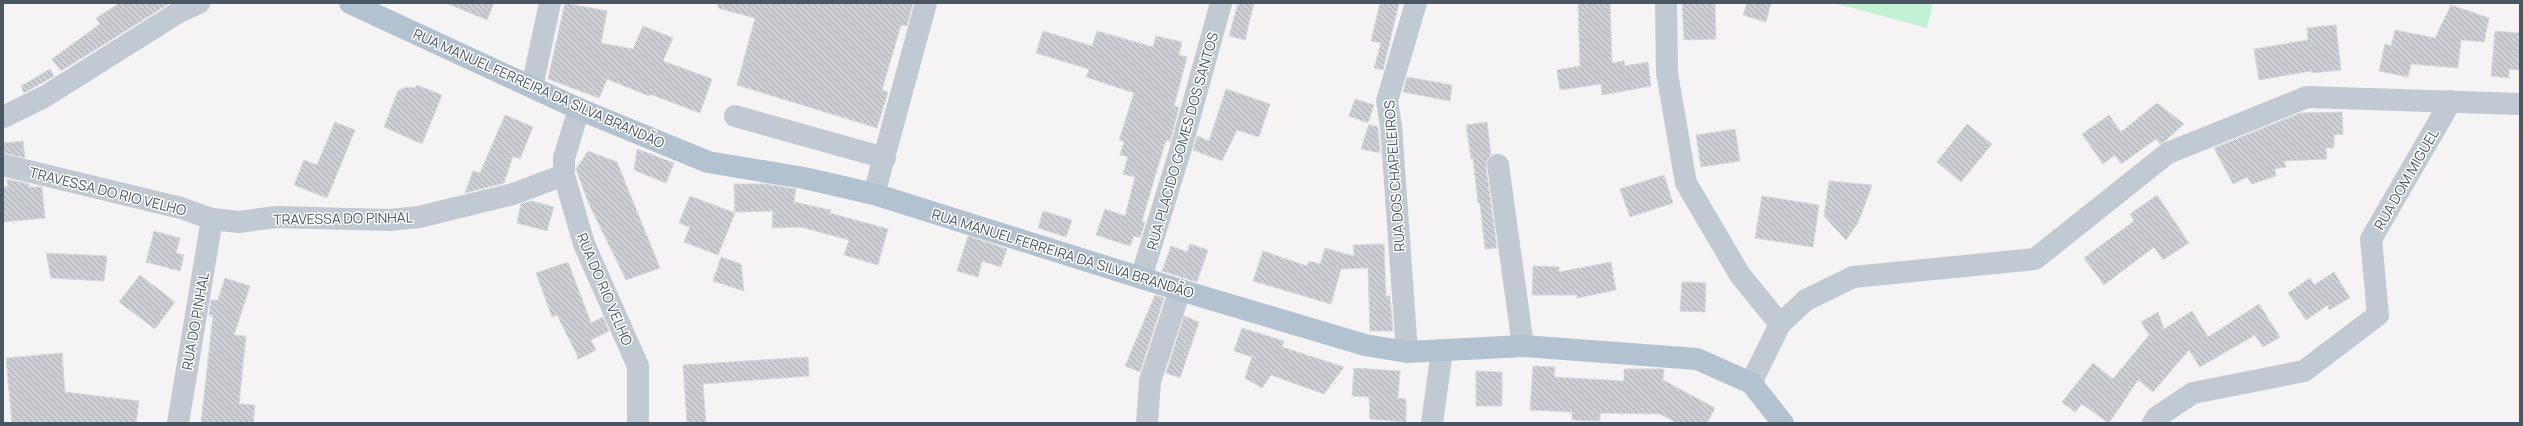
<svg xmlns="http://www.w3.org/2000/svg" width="2523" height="426" font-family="Manrope,sans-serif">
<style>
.pitch{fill:#c3f1d5}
.building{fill:url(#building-back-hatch);stroke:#d7d9de}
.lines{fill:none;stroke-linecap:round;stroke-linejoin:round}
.minor{stroke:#c1cad2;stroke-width:22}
.major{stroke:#b3c2d1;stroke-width:22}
.labels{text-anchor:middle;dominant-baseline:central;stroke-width:3;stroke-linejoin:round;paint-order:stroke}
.street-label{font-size:14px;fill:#4a5661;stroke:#fff}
</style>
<defs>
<pattern id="building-back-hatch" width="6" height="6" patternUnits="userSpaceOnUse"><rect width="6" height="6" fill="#cdcfd5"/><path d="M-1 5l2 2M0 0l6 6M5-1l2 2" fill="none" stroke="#a8abb0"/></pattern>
</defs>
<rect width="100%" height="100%" fill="#f5f3f3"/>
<!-- pitch -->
<path class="pitch" d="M1834 3H1933L1927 28Z"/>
<!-- building -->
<path class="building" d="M120 3H170L61 71 52 59 100 24 96 18Z
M446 3H494L487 20Z
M565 3 607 11 601 43 633 49 643 26 673 38 663 61 712 79 700 113 650 94 649 96 607 79 599 98 548 79Z
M718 3H913L907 26 901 25 882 90 888 92 877 128 737 85 755 18 718 8Z
M1238 3H1254L1245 40 1229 36Z
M1380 3H1399L1383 70 1374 68 1381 43 1371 41Z
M1578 3H1610L1612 63 1624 61 1625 66 1648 62 1651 86 1602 95 1601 84 1560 90 1557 70 1580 66Z
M1682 3H1715L1716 39 1684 40Z
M1747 3H1771L1766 22 1743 15Z
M2451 5 2489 18 2484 42 2461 40 2458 68 2411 64 2408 77 2379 71 2385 44 2391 46 2395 30 2435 38Z
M2336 25 2341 70 2312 73 2311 71 2259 80 2254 49 2308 40 2307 28Z
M1043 31 1092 46 1097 31 1153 47 1156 36 1182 42 1179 55 1187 57 1174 106 1179 107 1174 126 1170 142 1166 140 1156 173 1142 221 1145 222 1140 238 1134 236 1130 246 1096 235 1105 209 1125 216 1135 177 1123 174 1128 157 1120 155 1124 142 1119 140 1134 93 1086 77 1089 69 1036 53Z
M2495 31 2520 33V70L2509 69V78L2491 76Z
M50 69 54 76 24 93 21 86Z
M1407 77 1452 85 1450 101 1403 92Z
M417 85 442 95 422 144 384 127 398 91 406 87 415 88Z
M1226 89 1270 104 1259 137 1237 130 1222 161 1193 150 1197 136 1209 141Z
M1355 99 1374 105 1368 123 1349 116Z
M2157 103 2184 124 2165 141 2160 144 2156 139 2121 164 2115 155 2103 164 2082 134 2109 115 2121 132Z
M2342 112 2343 134 2334 135V148H2326L2327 159 2284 161 2286 167 2275 169 2276 176 2252 184 2247 177 2233 184 2214 148 2300 113Z
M505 115 533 127 520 159 513 156 504 183 465 193 473 171 480 173Z
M335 122 355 130 327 198 294 185 304 160 317 165Z
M1487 122 1491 155 1487 160 1486 167 1497 248 1485 249 1480 203H1478L1473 158 1471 159 1466 125Z
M1369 124 1378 127 1380 153 1361 149Z
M1967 124 1992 144 1961 182 1937 162Z
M1735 129 1740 161 1701 167 1696 135Z
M23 141 25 158 4 153 3 143Z
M637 149 674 163 666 183 634 170Z
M588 151 617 162 660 268 626 280 588 202 576 169Z
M1664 175 1673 203 1630 217 1620 189Z
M7 179 29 184V187H42L45 218 3 222V187H8Z
M1829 181 1872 185 1858 223 1846 240 1824 216Z
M734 184H765L796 189 794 202 830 210V213L888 229 878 265 844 255 849 240 801 227 772 228 773 211 735 212Z
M2157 195 2189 243 2163 260 2154 247 2104 285 2084 258 2134 221 2130 214Z
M690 196 735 213 718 255 684 242 690 227 679 223Z
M1762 196 1819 205 1813 247 1755 238Z
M531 201 554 207 547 231 517 223 521 204Z
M1043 211 1072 220 1066 237 1038 228Z
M154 231 180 238 176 253 184 255 180 271 146 262Z
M968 236 1007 249 1001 267 982 261 978 277 957 271Z
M1190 244 1208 250 1197 282 1162 271 1171 246 1187 252Z
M1384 244 1386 296H1390L1393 331H1370L1368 268 1341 269 1331 304 1253 281 1263 251 1307 266 1309 261 1320 264 1325 248 1354 256 1353 245Z
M46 253 107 256 104 281 51 278Z
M721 257 741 264 744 291 713 281Z
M568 262 591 323 603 317 609 331 591 340 596 350 579 359 557 315 552 317 536 273Z
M1611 262 1616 290 1577 298V295H1532L1533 266 1559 267V272Z
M2334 272 2350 298 2329 310 2328 305 2306 320 2288 293 2310 278 2314 285Z
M140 275 175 302 155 329 119 302Z
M225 278 250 286 234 335 246 336 239 404 255 405 253 423H201L213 315H209L211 300H218Z
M1682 282 1706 283 1705 312 1680 311Z
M1155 295 1164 298 1140 372 1125 366Z
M2259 304 2280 337 2263 347 2255 335 2200 367 2189 350 2153 392 2138 380 2109 423 2082 404 2075 412 2062 402 2093 363 2113 379 2149 335 2141 322 2158 312 2164 329 2192 311 2208 337Z
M1184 316 1199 322 1180 378 1166 373Z
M1242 328 1284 341 1282 347 1344 367 1324 394 1271 375 1262 388 1245 378 1252 357 1234 351Z
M62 353 65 392 139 401 136 423H12L6 358Z
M808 357 809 376 703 384 706 423H687L683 365Z
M1533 366 1555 367 1554 377 1624 381V369H1664L1663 380 1715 408 1707 423H1677L1660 414 1600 413V421L1572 420V412L1530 410Z
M1354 368 1400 371 1398 398 1406 399V422L1370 419 1369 397 1352 396Z
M1476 371 1502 372V406H1476Z"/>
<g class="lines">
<!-- minor -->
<path class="minor" d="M1666 3 1667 73 1686 183 1740 275 1780 324
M532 87 550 3
M579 109 564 158V175L584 244 638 366V423
M735 116 885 158
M3 117 44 97 179 12 199 3
M3 165 181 208 212 219 239 222 276 217 390 220 419 217 513 194 564 175
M1498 165 1523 346
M874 194 926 3
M1141 278 1181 148 1221 3
M1407 352 1391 126 1387 101 1416 3
M1751 383 1780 324 1806 300 1853 277 2035 259 2168 153 2307 97 2520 104
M178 423 212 219
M1147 423 1150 381 1180 290
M1432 423 1442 351
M2153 423 2157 417 2193 393 2304 371 2378 315 2371 239 2451 101"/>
<!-- major -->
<path class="major" d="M350 3 579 109 708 162 804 178 874 194 1180 290 1365 345 1407 352 1523 346 1697 359 1751 383 1783 423"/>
</g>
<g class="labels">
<!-- street labels -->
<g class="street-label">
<text transform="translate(539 88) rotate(24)">RUA MANUEL FERREIRA DA SILVA BRANDÃO</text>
<text transform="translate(1182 141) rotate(-74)">RUA PLACIDO GOMES DOS SANTOS</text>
<text transform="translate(1394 176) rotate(-94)">RUA DOS CHAPELEIROS</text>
<text transform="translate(2406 179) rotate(-60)">RUA DOM MIGUEL</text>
<text transform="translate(108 191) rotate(14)">TRAVESSA DO RIO VELHO</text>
<text transform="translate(343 218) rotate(-1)">TRAVESSA DO PINHAL</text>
<text transform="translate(1063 253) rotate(17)">RUA MANUEL FERREIRA DA SILVA BRANDÃO</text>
<text transform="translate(605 289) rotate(67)">RUA DO RIO VELHO</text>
<text transform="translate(195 321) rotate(-80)">RUA DO PINHAL</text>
</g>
</g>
<!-- border -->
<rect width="2523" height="426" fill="none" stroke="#4a5661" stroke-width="8"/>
</svg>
